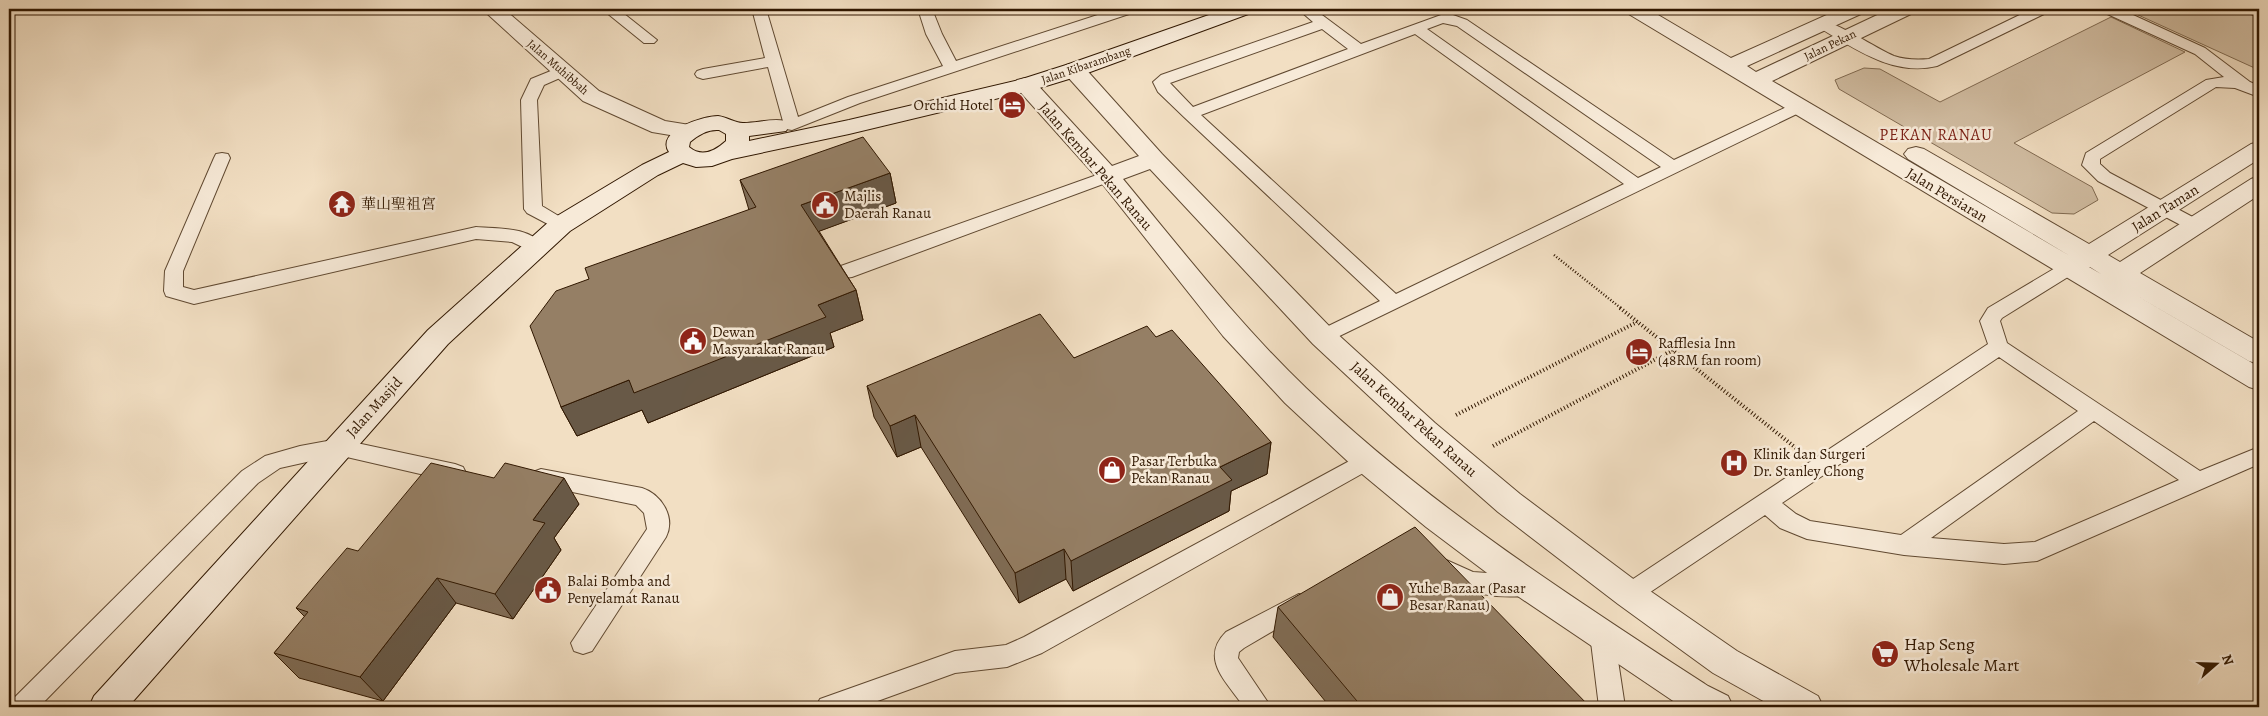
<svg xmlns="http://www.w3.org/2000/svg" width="2268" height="716" font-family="Alegreya,'Noto Serif SC',serif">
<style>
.green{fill:#d1bda2;stroke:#806a51}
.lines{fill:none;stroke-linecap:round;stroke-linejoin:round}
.lane-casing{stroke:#604931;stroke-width:2}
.street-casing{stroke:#604931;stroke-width:2}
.secondary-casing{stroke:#301700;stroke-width:2}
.path-far1{stroke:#301700;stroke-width:2.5;stroke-dasharray:1 2;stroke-linecap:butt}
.path{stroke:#301700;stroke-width:4;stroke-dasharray:1 2.5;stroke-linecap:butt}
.lane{fill:#f7ead8;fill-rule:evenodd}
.street{fill:#f7ead8;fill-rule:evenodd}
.secondary{fill:#f7ead8;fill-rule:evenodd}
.wall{fill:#806d57;stroke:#301700}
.shaded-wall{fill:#685947;stroke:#301700}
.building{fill:#957f65;stroke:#301700}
.labels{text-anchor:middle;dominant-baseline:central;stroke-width:5;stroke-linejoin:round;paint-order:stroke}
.far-street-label{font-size:12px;fill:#301700;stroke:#f7ead8}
.poi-label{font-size:15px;fill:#301700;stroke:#f7ead8;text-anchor:start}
.street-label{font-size:15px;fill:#301700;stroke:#f7ead8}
.neighbourhood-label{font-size:16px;letter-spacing:1px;fill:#7a1f14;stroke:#f7ead8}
.near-poi-label{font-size:18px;fill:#301700;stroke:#f7ead8;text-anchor:start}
</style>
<rect width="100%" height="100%" fill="#f2dfc3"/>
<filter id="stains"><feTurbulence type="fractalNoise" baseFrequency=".004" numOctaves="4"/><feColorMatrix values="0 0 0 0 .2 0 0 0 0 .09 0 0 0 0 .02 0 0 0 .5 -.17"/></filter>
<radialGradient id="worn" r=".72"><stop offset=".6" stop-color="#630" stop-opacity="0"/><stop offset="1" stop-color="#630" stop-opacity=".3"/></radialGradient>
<!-- green -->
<path class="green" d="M2125 9H2238L2259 18V70Z
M2111 17 2185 52 2014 143 2092 187 2098 200 2074 214 2052 213 1839 89 1835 80 1864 68 1880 69 1940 102Z"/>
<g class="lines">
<!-- lane casing -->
<g class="lane-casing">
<path id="lane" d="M602 9H618L657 40 654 43H644Z
M752 9H766L798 117 848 97 943 66 926 34 918 9H932L942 34 956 61 1116 9H1137L1135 12 860 103 792 130 786 129 784 125 768 67 703 79 697 77 695 74 697 71 703 69 765 58Z
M1298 9H1314L1361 44 1441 15H1453L1467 20 1674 160 1793 104H1805L1807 107 1805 110 1323 344 1316 342 1313 337 1316 332 1380 301 1184 117 1158 92 1153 82 1161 75 1313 22ZM1443 23 1457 26 1661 167 1638 178 1427 29ZM1322 29 1348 49 1193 107 1170 83ZM1415 34 1624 184 1396 294 1201 115Z
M2032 9H2050L2048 12 1937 66C1893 77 1854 48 1818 27L1816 24 1818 21C1831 18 1877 49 1894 56 1906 60 1917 60 1929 59Z
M2101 9H2120L2205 48 2250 82 2259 86V97L2235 88 2216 87 2100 159V164L2110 173 2202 222 2205 226 2202 230 2196 232 2190 230 2098 181 2082 165 2086 153 2206 80 2224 77 2195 54 2103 12Z
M563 66 569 68 571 71 569 74 544 85 537 100 542 206 567 221 570 225 567 229 561 231 527 213 524 209 521 100 531 79Z
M222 153 228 154 230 158 183 271V287L194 290 476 227C497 229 531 226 544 247L541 251 535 253 512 242 476 239 194 304 166 296 164 291 165 271 214 158 216 154Z
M1108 171 1114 172 1117 176 1114 180 852 277 845 278 838 277 836 272 838 267Z
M2069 262 2076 264 2078 268 2076 272 2002 318 2000 321 2007 343 2200 471 2259 447V464L2037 561 2004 564 1904 555 1807 539 1780 528 1765 515 1637 601 1629 604 1621 601 1617 594 1621 587 1988 344 1980 321 1988 308 2062 264ZM1999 357 2078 411 1901 535 1810 521 1796 514 1782 503ZM2094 421 2179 480 2035 542 2004 544 1931 538Z
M338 439 455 464 463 467 466 473 463 479 455 482 338 455 280 468 258 483 39 707H9L13 699 242 471 265 456 300 446Z
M1366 452 1374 455 1377 461 1374 467 1042 653 1007 667 955 673 861 707H816L820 699 955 651 1006 645 1024 637Z
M541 469 642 488C661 494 676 517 666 537L592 651 583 654 574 651 571 643 647 529 644 513 636 505 533 484 530 478 533 472Z
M1444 559 1473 572 1529 576 1537 579 1541 586 1537 593C1513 602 1445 594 1432 569L1436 562Z
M1299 594 1307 597 1311 604 1307 611 1244 648 1239 652 1238 658 1271 707H1244C1227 682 1199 659 1226 632Z
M1602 623 1611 626 1614 634 1625 707H1599L1590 634 1593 626Z"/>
</g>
<!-- street casing -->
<g class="street-casing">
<path id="street" d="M482 9H504L599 91 665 121 696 126 699 131 696 136 688 138 652 132 583 101Z
M1624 9H1648L1731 58 1840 9H1866L1863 13 1747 66 1756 72 1890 9H1916L1913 13 1772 81 2070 256 1908 159 1904 154 1908 149 1916 147 1924 149 2089 244 2251 144 2259 142V159L2108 255 2120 262 2251 179 2259 176V195L2140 273 2259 342V364L2249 361 2120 286 2259 367V390L2249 387 1627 13ZM2089 267H2090L2101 274Z
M1074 64 1082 65 1162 154 1333 330 1435 423 1520 494 1640 584 1737 651 1818 696 1823 707H1774L1713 673 1618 604 1498 512 1415 439 1313 344 1150 169 1123 179C1182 250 1239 324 1306 388 1427 504 1568 595 1708 686L1728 696 1733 707H1682L1519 597 1426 527 1356 469 1285 403 1223 336 1100 181 1014 85 1017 80 1025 78 1033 80 1112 166 1139 156 1066 75 1063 70 1066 65Z"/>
</g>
<!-- secondary casing -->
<g class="secondary-casing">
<path id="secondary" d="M1226 9H1254L1251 13 1082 75 1033 90 849 134 732 159 712 166 696 167 683 163 658 175 570 231 448 344 128 707H89L94 696 428 330 552 219 642 165 669 152C655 131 703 116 718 116 727 117 737 124 744 123 758 123 772 118 786 121L789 126 786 131 749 136V141L849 120 1019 80 1066 65ZM719 130 726 134V141C715 151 702 158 689 147L690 142C698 135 708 129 719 130Z"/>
</g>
<!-- path-far1 -->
<path class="path-far1" d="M1554 255 1622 309"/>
<!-- path -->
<path class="path" d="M1620 308 1796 448
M1456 415 1637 322
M1493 446 1673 350"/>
<!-- lane -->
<use href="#lane" class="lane"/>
<!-- street -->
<use href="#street" class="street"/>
<!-- secondary -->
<use href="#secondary" class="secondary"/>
</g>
<!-- wall -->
<path class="wall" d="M890 173 896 203 819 231 856 290 863 320 830 333 834 347 648 423 642 410 577 436 561 407 589 279 749 210 740 180Z
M1156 337 1271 442 1267 474 1231 491 1229 511 1073 591 1066 579 1019 603 921 447 897 457 874 417 867 386 1074 358Z
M579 504 554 538 561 550 513 619 456 603 383 701 299 678 274 653 305 617 296 608 358 551Z
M1278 607 1590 707H1330L1273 637Z"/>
<!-- shaded-wall -->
<path class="shaded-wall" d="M890 173 896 203 809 235 801 205Z
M856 290 863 320 830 333 834 347 648 423 642 410 577 436 561 407Z
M915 415 921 447 897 457 890 426Z
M1271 442 1267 474 1231 491 1229 511 1073 591 1071 561 1220 467Z
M564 478 579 504 554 538 561 550 513 619 495 594 533 520Z
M1064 549 1066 579 1019 603 1015 573Z
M437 578 456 603 383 701 360 677Z"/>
<!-- building -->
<path class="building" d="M863 137 890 173 801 205 856 290 818 305 826 317 634 393 629 380 561 407 530 326 556 291 589 279 585 268 756 207 740 180Z
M1040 314 1074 358 1147 326 1156 337 1172 330 1271 442 1220 467 1232 480 1071 561 1064 549 1015 573 915 415 890 426 867 386Z
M431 463 494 478 505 463 564 478 533 520 545 523 495 594 437 578 360 677 274 653 308 612 296 608 323 576 347 548 358 551Z
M1415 527 1590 707H1362L1278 607Z"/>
<!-- icons -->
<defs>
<g id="hotel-disc" transform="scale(1.4375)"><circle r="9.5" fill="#8f2418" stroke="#f7ead8"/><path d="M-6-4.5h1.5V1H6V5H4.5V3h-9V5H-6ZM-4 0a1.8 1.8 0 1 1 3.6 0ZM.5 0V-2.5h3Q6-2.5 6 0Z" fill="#fff"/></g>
<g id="temple-disc" transform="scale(1.4375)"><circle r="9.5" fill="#8f2418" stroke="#f7ead8"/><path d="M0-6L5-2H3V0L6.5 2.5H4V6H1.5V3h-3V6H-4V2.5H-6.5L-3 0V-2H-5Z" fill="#fff"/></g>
<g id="civic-disc" transform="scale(1.4375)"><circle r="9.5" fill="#8f2418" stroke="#f7ead8"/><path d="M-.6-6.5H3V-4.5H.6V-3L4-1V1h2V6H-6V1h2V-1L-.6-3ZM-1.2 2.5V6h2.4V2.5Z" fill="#fff"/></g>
<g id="hospital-disc" transform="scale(1.4375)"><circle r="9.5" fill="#8f2418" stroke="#f7ead8"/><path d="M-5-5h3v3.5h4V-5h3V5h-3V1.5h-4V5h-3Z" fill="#fff"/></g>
<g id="shop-disc" transform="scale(1.4375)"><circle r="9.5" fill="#8f2418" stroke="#f7ead8"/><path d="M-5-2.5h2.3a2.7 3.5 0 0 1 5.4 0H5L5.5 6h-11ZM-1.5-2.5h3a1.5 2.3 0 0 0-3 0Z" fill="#fff"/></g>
<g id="supermarket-disc" transform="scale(1.4375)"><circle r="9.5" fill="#8f2418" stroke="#f7ead8"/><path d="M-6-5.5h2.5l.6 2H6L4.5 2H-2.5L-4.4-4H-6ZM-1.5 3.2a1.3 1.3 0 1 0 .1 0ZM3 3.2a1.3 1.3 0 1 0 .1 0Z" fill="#fff"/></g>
</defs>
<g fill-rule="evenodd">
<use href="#hotel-disc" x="1012" y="105"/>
<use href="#temple-disc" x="342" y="204"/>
<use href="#civic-disc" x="825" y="205"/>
<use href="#civic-disc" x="693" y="341"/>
<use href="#hotel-disc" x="1639" y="352"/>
<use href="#hospital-disc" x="1734" y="463"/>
<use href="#shop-disc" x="1112" y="470"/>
<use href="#civic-disc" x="548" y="590"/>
<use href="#shop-disc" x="1390" y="597"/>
<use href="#supermarket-disc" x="1885" y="654"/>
</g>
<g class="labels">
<!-- far-street labels -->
<g class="far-street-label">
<text transform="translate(1830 45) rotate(-26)">Jalan Pekan</text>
<text transform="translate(1086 65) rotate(-19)">Jalan Kibarambang</text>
<text transform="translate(558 67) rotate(41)">Jalan Muhibbah</text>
</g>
<!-- poi labels -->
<g class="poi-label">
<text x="993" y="105" text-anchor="end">Orchid Hotel</text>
<text x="844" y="196">Majlis<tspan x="844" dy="17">Daerah Ranau</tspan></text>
<text x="361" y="204">華山聖祖宮</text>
<text x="712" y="332">Dewan<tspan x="712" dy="17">Masyarakat Ranau</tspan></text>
<text x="1658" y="343">Rafflesia Inn<tspan x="1658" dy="17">(48RM fan room)</tspan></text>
<text x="1753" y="454">Klinik dan Surgeri<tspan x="1753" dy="17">Dr. Stanley Chong</tspan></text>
<text x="1131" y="461">Pasar Terbuka<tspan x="1131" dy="17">Pekan Ranau</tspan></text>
<text x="567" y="581">Balai Bomba and<tspan x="567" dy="17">Penyelamat Ranau</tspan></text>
<text x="1409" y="588">Yuhe Bazaar (Pasar<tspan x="1409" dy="17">Besar Ranau)</tspan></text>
</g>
<!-- street labels -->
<g class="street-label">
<text transform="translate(1096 166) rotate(49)">Jalan Kembar Pekan Ranau</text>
<text transform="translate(1947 195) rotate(31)">Jalan Persiaran</text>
<text transform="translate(2165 208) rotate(-32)">Jalan Taman</text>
<text transform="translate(374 407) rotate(-48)">Jalan Masjid</text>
<text transform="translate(1414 419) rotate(42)">Jalan Kembar Pekan Ranau</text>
</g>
<!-- neighbourhood labels -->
<g class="neighbourhood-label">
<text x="1936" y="135">PEKAN RANAU</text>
</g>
<!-- near-poi labels -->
<g class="near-poi-label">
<text x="1904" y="644">Hap Seng<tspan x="1904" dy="21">Wholesale Mart</tspan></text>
</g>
</g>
<!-- margin -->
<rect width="2268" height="716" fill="none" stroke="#f2dfc3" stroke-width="30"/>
<rect x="10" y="10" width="2248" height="696" fill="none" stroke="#301700" stroke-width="2.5"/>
<rect x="15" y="15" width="2238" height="686" fill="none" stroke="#301700"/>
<!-- north arrow -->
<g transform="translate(2216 664) rotate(70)" stroke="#f7ead8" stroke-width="4" paint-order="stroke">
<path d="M0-4L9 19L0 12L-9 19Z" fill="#301700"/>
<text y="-8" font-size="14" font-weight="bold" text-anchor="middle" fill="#301700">N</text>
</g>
<rect width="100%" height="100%" filter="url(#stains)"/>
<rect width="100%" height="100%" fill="url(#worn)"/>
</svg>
